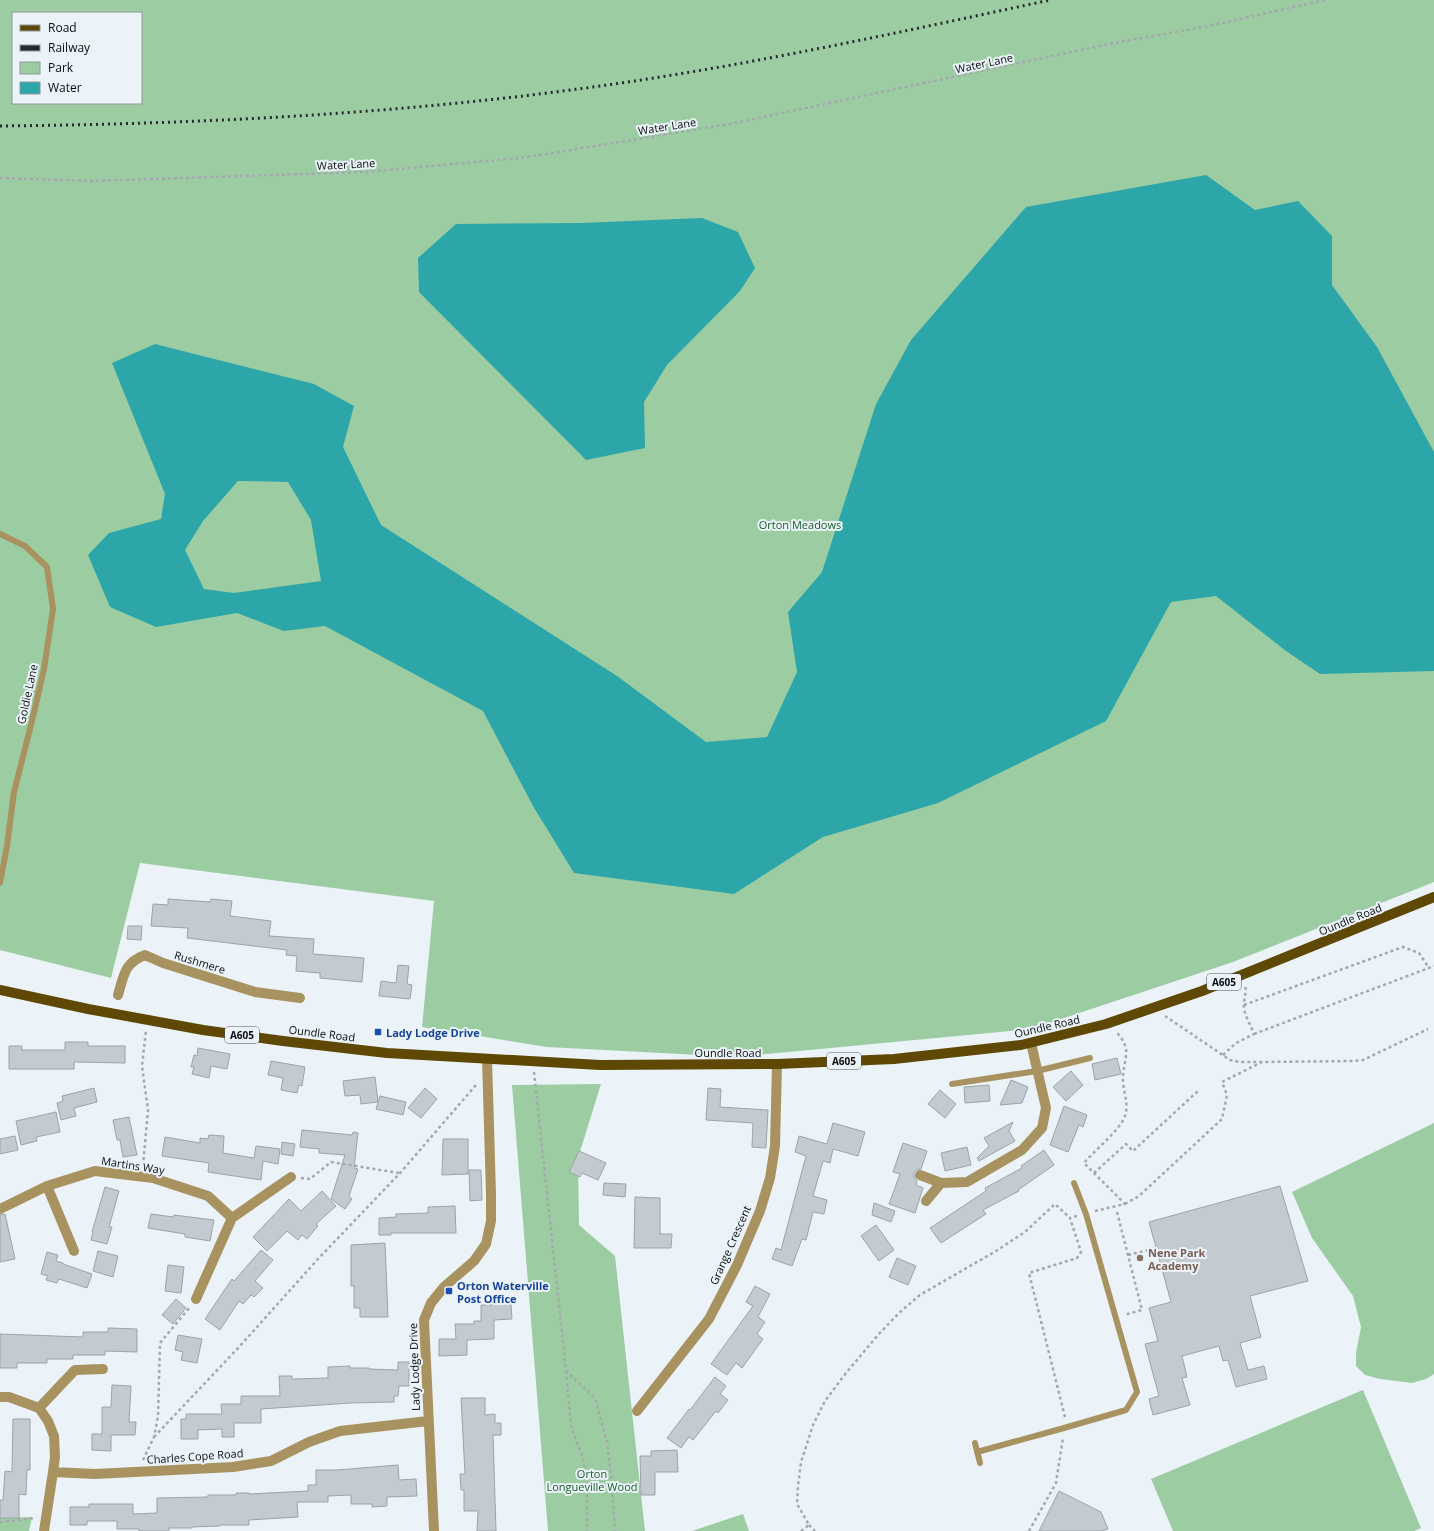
<svg xmlns="http://www.w3.org/2000/svg" width="1434" height="1531" font-family="'Open Sans',sans-serif">
<style>
.green{fill:#9ccda2;fill-rule:evenodd}
.water{fill:#2ca6a9;fill-rule:evenodd}
.building{fill:#c3cad0;stroke:#9ca4a9}
.lines{fill:none;stroke-linecap:round;stroke-linejoin:round}
.path{stroke:#a3a9ad;stroke-width:2.5;stroke-dasharray:3 3;stroke-linecap:butt}
.lane{stroke:#a89360;stroke-width:6}
.street{stroke:#a89360;stroke-width:10}
.primary{stroke:#5e4803;stroke-width:10}
.rail{stroke:#27292c;stroke-width:3;stroke-dasharray:2 4;stroke-linecap:butt}
.transit-dot{fill:#1a4fb4;stroke:#ebf3f9;stroke-width:1.5}
.education-dot{fill:#8d6e63;stroke:#ebf3f9;stroke-width:1.5}
.labels{text-anchor:middle;dominant-baseline:central;stroke-width:4;stroke-linejoin:round;paint-order:stroke}
.shield{fill:#ebf3f9;stroke:#4e5154;stroke-width:1}
.shield-label{font-size:10px;font-weight:bold;fill:#0a0c0e}
.street-label{font-size:11px;fill:#0a0c0e;stroke:#ebf3f9}
.park-label{font-size:11px;fill:#185c29;stroke:#ebf3f9}
.transit-label{font-size:11px;font-weight:bold;fill:#164399;stroke:#ebf3f9;text-anchor:start}
.education-label{font-size:11px;font-weight:bold;fill:#785e54;stroke:#ebf3f9;text-anchor:start}
</style>
<rect width="100%" height="100%" fill="#ebf3f9"/>
<!-- green -->
<path class="green" d="M0 0H1434V882L1233 962 1031 1029 737 1057 547 1047 422 1027 434 901 140 863 111 978 0 950ZM13 13H141V103H13Z
M601 1084 578 1158 579 1225 615 1256 645 1531H548L512 1085Z
M1434 1123V1374L1426 1379 1412 1383 1380 1379 1365 1375 1356 1366V1353L1361 1327 1353 1296 1312 1238 1292 1192Z
M1363 1390 1421 1528 1414 1531H1173L1151 1479Z
M743 1514 749 1531H692Z
M32 1517 29 1531H0V1518Z"/>
<!-- water -->
<path class="water" d="M1206 175 1255 210 1298 201 1332 236V285L1377 347 1434 452V671L1320 674 1286 651 1216 596 1171 602 1106 721 938 803 823 837 734 894 574 873 533 806 483 711 325 626 284 631 237 613 156 627 110 607 88 555 109 533 161 519 165 494 112 363 155 344 314 384 354 406 343 447 381 525 617 676 706 742 767 737 797 672 788 612 822 572 876 404 911 340 1026 207ZM238 481 288 482 311 520 321 581 234 593 204 589 185 550 203 521Z
M702 218 738 232 755 268 740 291 667 365 644 402 645 448 586 460 419 292 418 258 456 224 582 223Z"/>
<!-- building -->
<path class="building" d="M168 899 210 902 211 899 232 901 230 916 271 921 269 936 314 939 313 954 364 958 362 982 320 978V973L296 971 297 956 286 955 287 950 187 938 188 928 151 926 153 904 168 905Z
M128 926H142L141 940 127 939Z
M398 965 409 966 407 984 412 985 410 999 379 996 381 981 396 983Z
M65 1042H88V1046H125V1063L74 1062V1069H9V1046H22V1050H65Z
M198 1048 230 1054 227 1069 211 1066 209 1078 192 1074 194 1067H191L194 1055 197 1056Z
M1117 1058 1121 1074 1095 1080 1092 1064Z
M271 1061 305 1067 302 1086 299 1085 297 1093 281 1090 283 1078 268 1075Z
M1071 1071 1083 1085 1066 1101 1053 1087Z
M375 1077 378 1102 361 1104 360 1095 345 1096 343 1081Z
M1011 1080 1028 1087 1022 1103 1000 1105Z
M989 1085 990 1101 965 1103 964 1087Z
M94 1088 97 1102 74 1108 76 1116 61 1120 57 1103 63 1101 62 1096Z
M425 1088 437 1099 421 1118 408 1108Z
M708 1088 721 1089 720 1107 768 1110 766 1148 752 1147 753 1123 706 1120Z
M940 1090 956 1104 945 1118 928 1104Z
M380 1096 406 1102 403 1115 376 1109Z
M1064 1106 1087 1115 1083 1127 1079 1125 1068 1152 1050 1145Z
M56 1112 60 1132 36 1137 37 1141 21 1145 16 1121Z
M129 1117 137 1155 123 1157 120 1140H117L113 1120Z
M1013 1122 1009 1131 1015 1141 979 1161 977 1158 989 1146 984 1138Z
M833 1123 865 1132 858 1156 833 1149 830 1163 823 1161 813 1196 827 1200 824 1214 813 1212 806 1240 802 1239 792 1266 772 1259 776 1248 781 1250 806 1156 795 1152 799 1136 827 1144Z
M302 1130 352 1135 353 1132 358 1133 354 1168 358 1169 349 1196 352 1199 345 1209 331 1199 345 1155 319 1153V1149L300 1147Z
M209 1135 224 1136 223 1153 254 1158 256 1146 280 1149 278 1164 263 1161 261 1180 208 1172 209 1163 162 1156 165 1137 200 1143V1138L208 1139Z
M15 1136 18 1150 0 1154V1139Z
M443 1139H468V1174L442 1175Z
M282 1142 295 1144 293 1156 281 1154Z
M903 1143 927 1151 921 1169 916 1170 914 1173V1176L917 1181 916 1185 923 1188 915 1213 889 1204 900 1174 893 1172Z
M967 1147 971 1165 945 1171 941 1153Z
M1044 1150 1054 1165 1018 1190 1019 1191 983 1210 986 1214 941 1243 930 1228 986 1191 985 1188 1022 1168 1021 1166Z
M579 1151 606 1163 598 1180 582 1173 580 1177 569 1172Z
M469 1170H481L482 1200 470 1201Z
M604 1183 626 1184 625 1197 603 1195Z
M1280 1186 1308 1281 1250 1296 1261 1337 1240 1343 1248 1370 1264 1366 1267 1379 1236 1387 1228 1360 1223 1361 1219 1346 1182 1356 1187 1377 1182 1378 1190 1405 1153 1415 1149 1399 1159 1396 1145 1344 1158 1341 1149 1308 1171 1302 1149 1222Z
M105 1187 119 1191 109 1227H112L107 1244 91 1240 93 1232H92Z
M322 1191 336 1206 316 1224 318 1226 307 1239 302 1235 298 1240 287 1231 267 1251 253 1237 289 1199 301 1211Z
M635 1197 660 1198V1234H672L671 1248H634Z
M874 1203 895 1211 891 1222 872 1215Z
M455 1206 456 1233H391V1235H379V1218L396 1217V1214L428 1213V1207Z
M5 1214 15 1259 0 1262V1215Z
M151 1214 173 1217 174 1215 214 1220 210 1241 185 1237V1234L148 1228Z
M876 1225 894 1250 879 1261 861 1236Z
M385 1243 388 1317H360V1308H354V1286H351V1245Z
M261 1250 273 1260 255 1281 263 1288 254 1297 251 1295 243 1304 239 1301 220 1330 205 1319 232 1279 234 1281Z
M98 1251 118 1256 113 1277 93 1271Z
M47 1252 58 1255 56 1261 63 1263V1264L92 1274 87 1288 59 1279 57 1283 46 1280 48 1276 41 1274Z
M897 1258 916 1266 908 1285 889 1277Z
M168 1265 184 1267 181 1293 165 1291Z
M755 1286 770 1294 758 1317 765 1322 757 1334 763 1339 742 1368 736 1363 727 1375 711 1364 753 1306 746 1302Z
M176 1299 186 1308 173 1324 162 1315Z
M511 1304 512 1319 494 1320V1339L467 1340V1355L439 1356V1339H456L455 1324H474V1321H481V1305Z
M108 1328 137 1329V1352L105 1351V1355H73V1359H47V1363H17V1368H0V1334L83 1337V1332H108Z
M178 1335 202 1339 197 1363 181 1360 183 1352 175 1350Z
M398 1362H409V1386H399L398 1396H394V1402L351 1403 261 1409V1423H234V1437H222V1429L198 1430V1439H181V1419H186V1414H222L221 1404H241V1396H280L279 1376H292V1379L328 1378V1367L350 1366V1368H369V1369L398 1370Z
M715 1377 726 1386 720 1394 728 1400 718 1413 716 1411 693 1440 689 1437 681 1448 667 1438 689 1409 690 1410Z
M112 1385 131 1386 129 1422H136L135 1435H111V1451L92 1450V1434H102V1407H111Z
M461 1398H485V1415L495 1414V1423H501V1435H493L496 1531H477L478 1511H464V1490H461L460 1474H465Z
M13 1419H30V1470H27L26 1495 19 1494V1518H0V1500H3L5 1471 12 1472Z
M677 1450 678 1472H655V1495H641L640 1456H651V1451Z
M398 1465 399 1480 416 1479 417 1496 387 1497V1506L372 1507V1504H351V1495L328 1496V1502H297L298 1517 249 1520V1525H220V1526L192 1527V1528H169V1531H139V1529H117V1521H87V1525H70V1507H89V1504H133V1514L157 1513V1498L208 1497V1495H236V1493H249V1494L308 1491V1485H316V1470H337Z
M1059 1491 1101 1512 1108 1529 1101 1531H1039Z"/>
<g class="lines">
<!-- path -->
<path class="path" d="M0 178 91 181 365 172 521 158 730 124 1114 43 1209 26 1325 0
M1244 1005 1403 947 1419 953 1429 968
M1165 1016 1230 1060 1240 1062H1261
M1254 1034 1434 966
M1223 1055 1236 1043 1254 1034C1251 1025 1243 1014 1244 1004 1244 997 1247 992 1245 985
M534 1072 566 1371 595 1398 607 1442 611 1474 615 1531
M143 1166 148 1110 142 1066 146 1030
M1094 1173 1126 1144 1133 1151 1199 1090
M301 1178 310 1179 331 1162 399 1173
M1125 1204 1139 1196 1222 1119 1227 1095 1222 1082 1262 1062 1354 1061 1363 1060 1428 1029
M1095 1211 1125 1204 1084 1163C1096 1149 1112 1137 1122 1122 1132 1107 1122 1092 1123 1077 1123 1067 1127 1058 1126 1049 1125 1043 1121 1037 1117 1033
M1117 1212 1142 1310 1124 1315
M1128 1255 1156 1248
M566 1371 571 1427 583 1458 587 1485V1531
M1065 1417 1029 1273 1077 1258 1081 1252 1070 1218 1077 1216
M154 1437 240 1346 318 1259 401 1172 476 1085
M143 1460 154 1437 158 1416 160 1343 190 1307
M0 1522 35 1518
M809 1525 815 1531
M801 1531 809 1525 797 1504 798 1486 801 1462 813 1425 825 1401 846 1373 878 1335 900 1312 920 1295 996 1251 1025 1232 1055 1204 1070 1218
M1029 1531 1056 1483 1063 1438"/>
<!-- lane -->
<path class="lane" d="M0 534 25 546 47 567 53 609 44 669 32 721 14 792 7 846 0 883
M952 1084 1037 1071 1090 1058
M975 1443 980 1463
M977 1452 1064 1428 1126 1410 1137 1392 1086 1214 1074 1183"/>
<!-- street -->
<path class="street" d="M118 995C124 975 124 963 145 955L163 963 255 992 300 998
M920 1175 941 1183 967 1182 1022 1150 1042 1128 1046 1108 1031 1043
M47 1186 74 1251
M926 1201 941 1183
M0 1209 47 1186 95 1171 153 1178 208 1196 232 1218
M196 1299 232 1218 291 1177
M0 1397H9L39 1408 48 1421 54 1436 55 1457 53 1472 44 1531
M39 1408 75 1370 103 1369
M637 1411 709 1319 737 1265 760 1211 770 1178 775 1146 777 1064
M53 1472 95 1474 233 1467 271 1461 309 1442 340 1431 428 1421
M434 1531 424 1320 431 1303 444 1287 474 1261 486 1244 491 1221V1194L487 1059"/>
<!-- primary -->
<path class="primary" d="M0 990 88 1009 203 1030 283 1041 387 1053 600 1065 777 1064 894 1059 1021 1045 1106 1024 1202 991 1434 897"/>
<!-- rail -->
<path class="rail" d="M0 126C201 124 401 114 600 86 751 65 901 32 1050 0"/>
</g>
<!-- markers -->
<g class="transit-dot">
<rect x="374" y="1028" width="8" height="8" rx="2"/>
<rect x="445" y="1287" width="8" height="8" rx="2"/>
</g>
<circle class="education-dot" cx="1140" cy="1258" r="4"/>
<g class="labels">
<!-- shield labels -->
<g class="shield">
<rect x="1207" y="974" width="34" height="16" rx="3"/>
<rect x="225" y="1027" width="34" height="16" rx="3"/>
<rect x="827" y="1053" width="34" height="16" rx="3"/>
</g>
<g class="shield-label">
<text x="1224" y="982">A605</text>
<text x="242" y="1035">A605</text>
<text x="844" y="1061">A605</text>
</g>
<!-- street labels -->
<g class="street-label">
<text transform="translate(984 63) rotate(-12)">Water Lane</text>
<text transform="translate(667 126) rotate(-9)">Water Lane</text>
<text transform="translate(346 164) rotate(-3)">Water Lane</text>
<text transform="translate(27 694) rotate(-78)">Goldie Lane</text>
<text transform="translate(1350 919) rotate(-22)">Oundle Road</text>
<text transform="translate(200 962) rotate(17)">Rushmere</text>
<text transform="translate(1047 1026) rotate(-13)">Oundle Road</text>
<text transform="translate(322 1033) rotate(7)">Oundle Road</text>
<text x="728" y="1052">Oundle Road</text>
<text transform="translate(133 1165) rotate(9)">Martins Way</text>
<text transform="translate(730 1245) rotate(-66)">Grange Crescent</text>
<text transform="translate(414 1367) rotate(-92)">Lady Lodge Drive</text>
<text transform="translate(195 1456) rotate(-4)">Charles Cope Road</text>
</g>
<!-- park labels -->
<g class="park-label">
<text x="800" y="524">Orton Meadows</text>
<text x="592" y="1473">Orton<tspan x="592" dy="13">Longueville Wood</tspan></text>
</g>
<!-- transit labels -->
<g class="transit-label">
<text x="386" y="1032">Lady Lodge Drive</text>
<text x="457" y="1285">Orton Waterville<tspan x="457" dy="13">Post Office</tspan></text>
</g>
<!-- education labels -->
<g class="education-label">
<text x="1148" y="1252">Nene Park<tspan x="1148" dy="13">Academy</tspan></text>
</g>
</g>
<!-- legend -->
<rect x="12" y="12" width="130" height="92" fill="#ebf3f9" stroke="#91979b"/>
<rect x="20" y="25" width="20" height="6" fill="#5e4803" stroke="#91979b"/>
<text x="48" y="32" font-size="12" fill="#0a0c0e">Road</text>
<rect x="20" y="45" width="20" height="6" fill="#27292c" stroke="#91979b"/>
<text x="48" y="52" font-size="12" fill="#0a0c0e">Railway</text>
<rect x="20" y="62" width="20" height="12" fill="#9ccda2" stroke="#91979b"/>
<text x="48" y="72" font-size="12" fill="#0a0c0e">Park</text>
<rect x="20" y="82" width="20" height="12" fill="#2ca6a9" stroke="#91979b"/>
<text x="48" y="92" font-size="12" fill="#0a0c0e">Water</text>
</svg>
